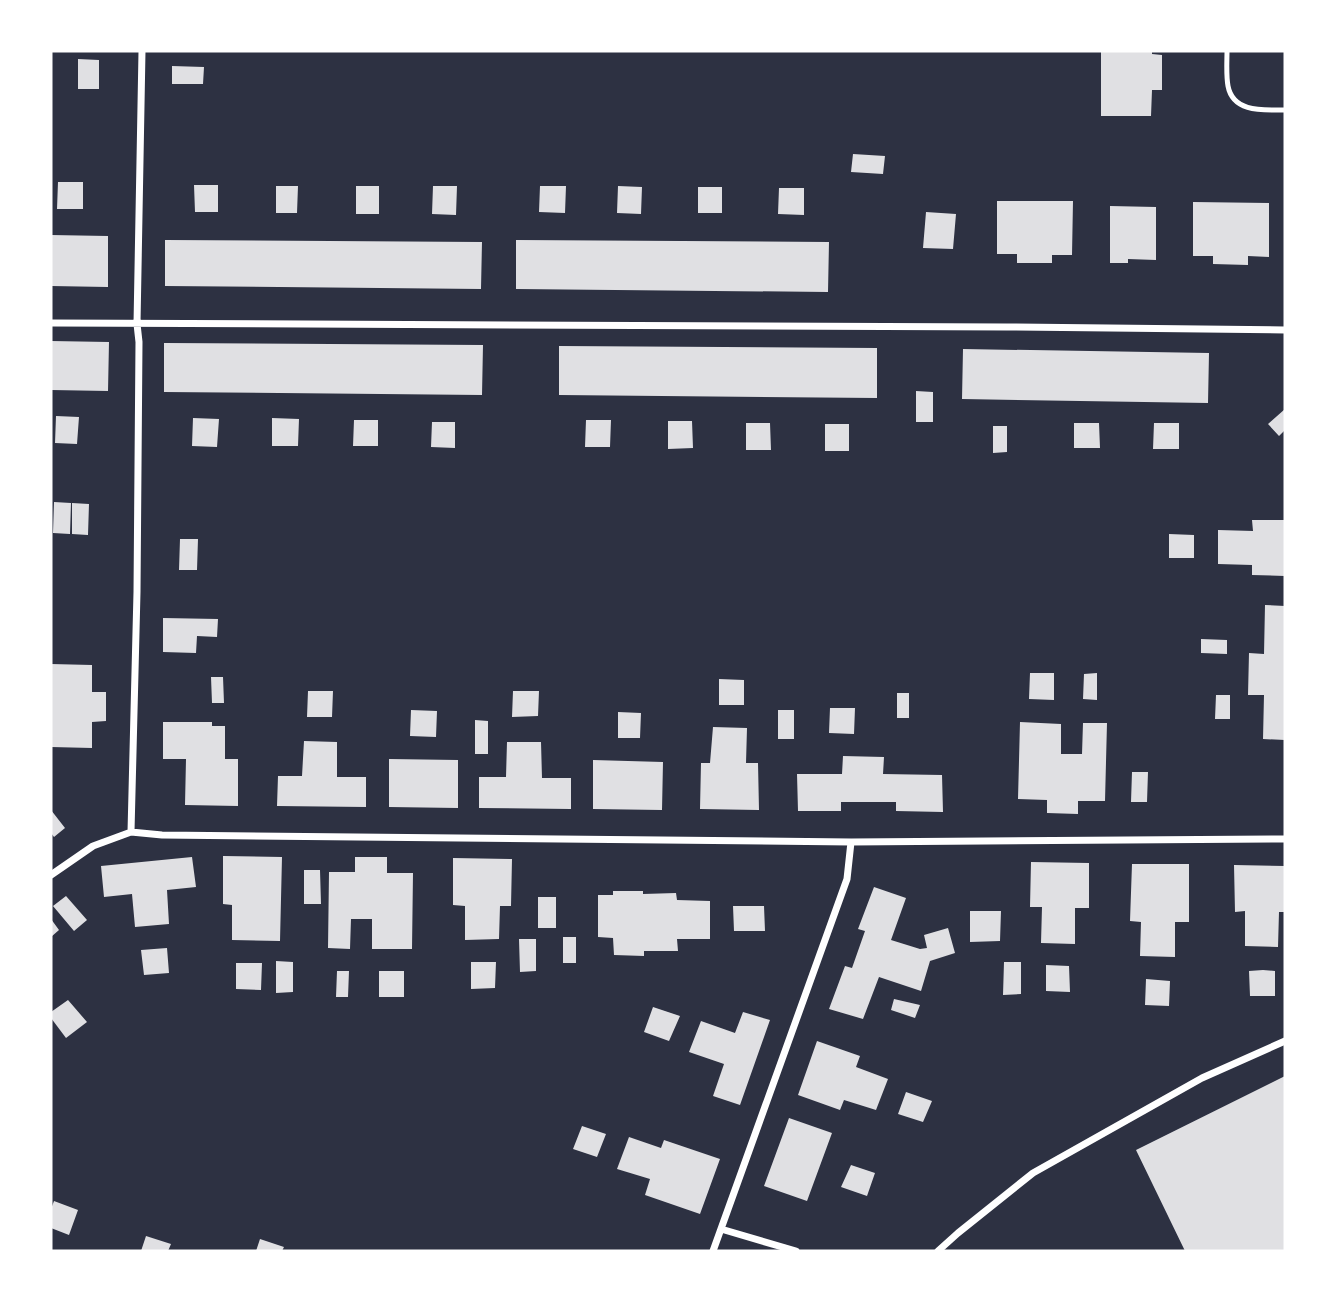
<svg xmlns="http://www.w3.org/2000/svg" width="1336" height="1302" font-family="Bitter,serif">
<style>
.building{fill:#e0e0e3}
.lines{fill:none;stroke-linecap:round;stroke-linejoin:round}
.service{stroke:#fff;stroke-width:5}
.minor{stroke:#fff;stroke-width:7}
</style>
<rect width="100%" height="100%" fill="#2d3142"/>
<!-- building -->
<path class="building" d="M1101 51H1152V54L1162 55V90H1152L1151 116H1101Z
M78 59 99 60V89H78Z
M172 66 204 67 203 84H172Z
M853 154 885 156 883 174 851 172Z
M58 182H83V209H57Z
M194 185H218V212H195Z
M276 186H298L297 213H276Z
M356 186H379V214H356Z
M433 186H457L456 215 432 214Z
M540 186H566L565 213 539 212Z
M618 186 642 187 641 214 617 213Z
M698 187H722V213H698Z
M779 188H804V215L778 214Z
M997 201H1073L1072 255H1052V263H1017V254H997Z
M1193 202 1269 203V257L1248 256V265L1213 264V256H1193Z
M1110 206 1156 207V260L1128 259V263H1110Z
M926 212 956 214 953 249 923 248Z
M51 235 108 236V287L51 286Z
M165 240 482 242 481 289 165 286Z
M516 240 829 242 828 292 516 289Z
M51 341 109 342 108 391 51 390Z
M164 343 483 345 482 395 164 392Z
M559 346 877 348V398L559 395Z
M963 349 1209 353 1208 403 962 399Z
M916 391 933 392V422H916Z
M1285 409V430L1279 436 1268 424Z
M56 416 79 417 77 444 55 443Z
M193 418 219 419 217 447 192 446Z
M272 418 299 419 298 446H272Z
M354 420H378V446H353Z
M586 420H611L610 447H585Z
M668 421H692L693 448 668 449Z
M432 422H455V448L431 447Z
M746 423H770L771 450H746Z
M1074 423H1099L1100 448H1074Z
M1154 423H1179V449H1153Z
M825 424H849V451H825Z
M993 426H1007V452L993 453Z
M54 502 71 503 70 534 53 533Z
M72 503 89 504 88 535 72 534Z
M1252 520H1285V576L1252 575V565L1218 564V530L1253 531Z
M1169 534 1194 535V558H1169Z
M180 539H198L197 570H179Z
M1265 605 1285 606V740L1263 739 1264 695H1248L1249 653 1264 654Z
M163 618 218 619 217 637 197 636 196 653 163 652Z
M1201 639 1227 640V654L1201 653Z
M51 664 92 665V692H106V721L92 722V748L51 747Z
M1030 673H1054V700L1029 699Z
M1097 673V700L1083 699 1084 674Z
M211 677H223L224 703H212Z
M719 679 744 680V705H719Z
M308 691H333L332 717H307Z
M513 691H539L538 716 512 717Z
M897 693H909V718H897Z
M1216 695H1230V719H1215Z
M830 708H855L854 734 829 733Z
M411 710 437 711 436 737 410 736Z
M778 710H794V739H778Z
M618 712 641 713 640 738H618Z
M475 720 488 721V754H475Z
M163 722H212V726H225V759H238V806L185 805 186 759H163Z
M1020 722 1061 724V754H1082L1083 723H1107L1105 801H1078V814L1047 813V800L1018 799Z
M713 727 747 728 746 763H758L759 810 700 809 701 763H710Z
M304 741 337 742V777H366V807L277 806 278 776H302Z
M507 742H541L542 778H571V809L479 808V777H506Z
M843 756 884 757 883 774 942 775 943 812 896 811V802H841V811H798L797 774H842Z
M389 759 458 760V808L389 807Z
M593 760 663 762 662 810 593 809Z
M1132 772H1148L1147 802H1131Z
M51 810 65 828 54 837 51 833Z
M223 856 282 857 280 941 232 940V905L223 904Z
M192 857 196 887 167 890 169 924 135 927 132 894 104 897 101 866Z
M355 857H387V873H413L412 949H372V919H351L350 949 328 948 329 872H355Z
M453 858 512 859 511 906H500L499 939 465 940V906L453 905Z
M1031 862 1089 863V908H1075V944L1041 943 1042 907H1030Z
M1132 864H1189V922H1175V957L1140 956 1141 922 1130 921Z
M1234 865 1285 866V912H1279L1278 947 1245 946V911L1235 912Z
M304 870H320L321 904H304Z
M874 887 906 898 891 940 920 949 927 948 924 935 948 928 955 953 930 961 921 991 879 977 863 1019 829 1009 845 966 852 968 865 931 858 929Z
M613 891H643V894L676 893 677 900 710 901V939H677L678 951H644V956L614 955 613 938 598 937V895H613Z
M66 896 87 920 74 931 53 906Z
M538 897H556V928H538Z
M733 906H764L765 931H734Z
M970 911H1001L1000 941 970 942Z
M51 919 59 930 51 937Z
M563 937H576V963H563Z
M519 939H536V971L520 972Z
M167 948 169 973 144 975 141 950Z
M276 961 293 962V992L276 993Z
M471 962H496L495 988 471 989Z
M1004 962H1021V994L1003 995Z
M236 963H262L261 990 236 989Z
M1046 965 1069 966 1070 992 1046 991Z
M1263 970 1275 971V996H1250L1249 971Z
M337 971H349L348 997H336Z
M379 971H404V997H379Z
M1146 979 1170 981 1169 1006 1145 1005Z
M894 999 920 1005 915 1018 891 1010Z
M68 1000 87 1022 66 1038 51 1018V1012Z
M653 1007 680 1016 669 1041 644 1032Z
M743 1012 770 1020 740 1105 713 1096 724 1064 689 1052 701 1021 735 1033Z
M817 1041 860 1056 856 1067 888 1079 876 1110 844 1100 840 1110 798 1095Z
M1285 1076V1251H1185L1136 1150Z
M906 1092 932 1101 923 1122 898 1114Z
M789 1118 832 1133 807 1201 764 1186Z
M582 1126 606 1134 597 1157 573 1149Z
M629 1137 661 1148 664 1140 720 1159 700 1214 645 1195 650 1179 617 1169Z
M851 1165 875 1173 867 1196 841 1187Z
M54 1201 78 1210 69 1235 51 1228V1209Z
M146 1236 171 1244 168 1251H141Z
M260 1239 284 1247 282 1251H256Z"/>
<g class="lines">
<!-- service -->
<path class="service" d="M1227 51C1227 62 1226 75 1228 86 1233 113 1264 110 1285 110"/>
<!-- minor -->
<path class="minor" d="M51 323 1007 327 1285 330
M131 832 137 592 139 342 137 324 142 51
M51 875 93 846 131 832 162 835 851 842 1285 839
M721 1229 796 1251
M713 1251 847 879 851 842
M938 1251 958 1233 1033 1173 1202 1078 1285 1041"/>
</g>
<!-- border -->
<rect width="1336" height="1302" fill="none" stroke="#ffffff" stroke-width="105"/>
</svg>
